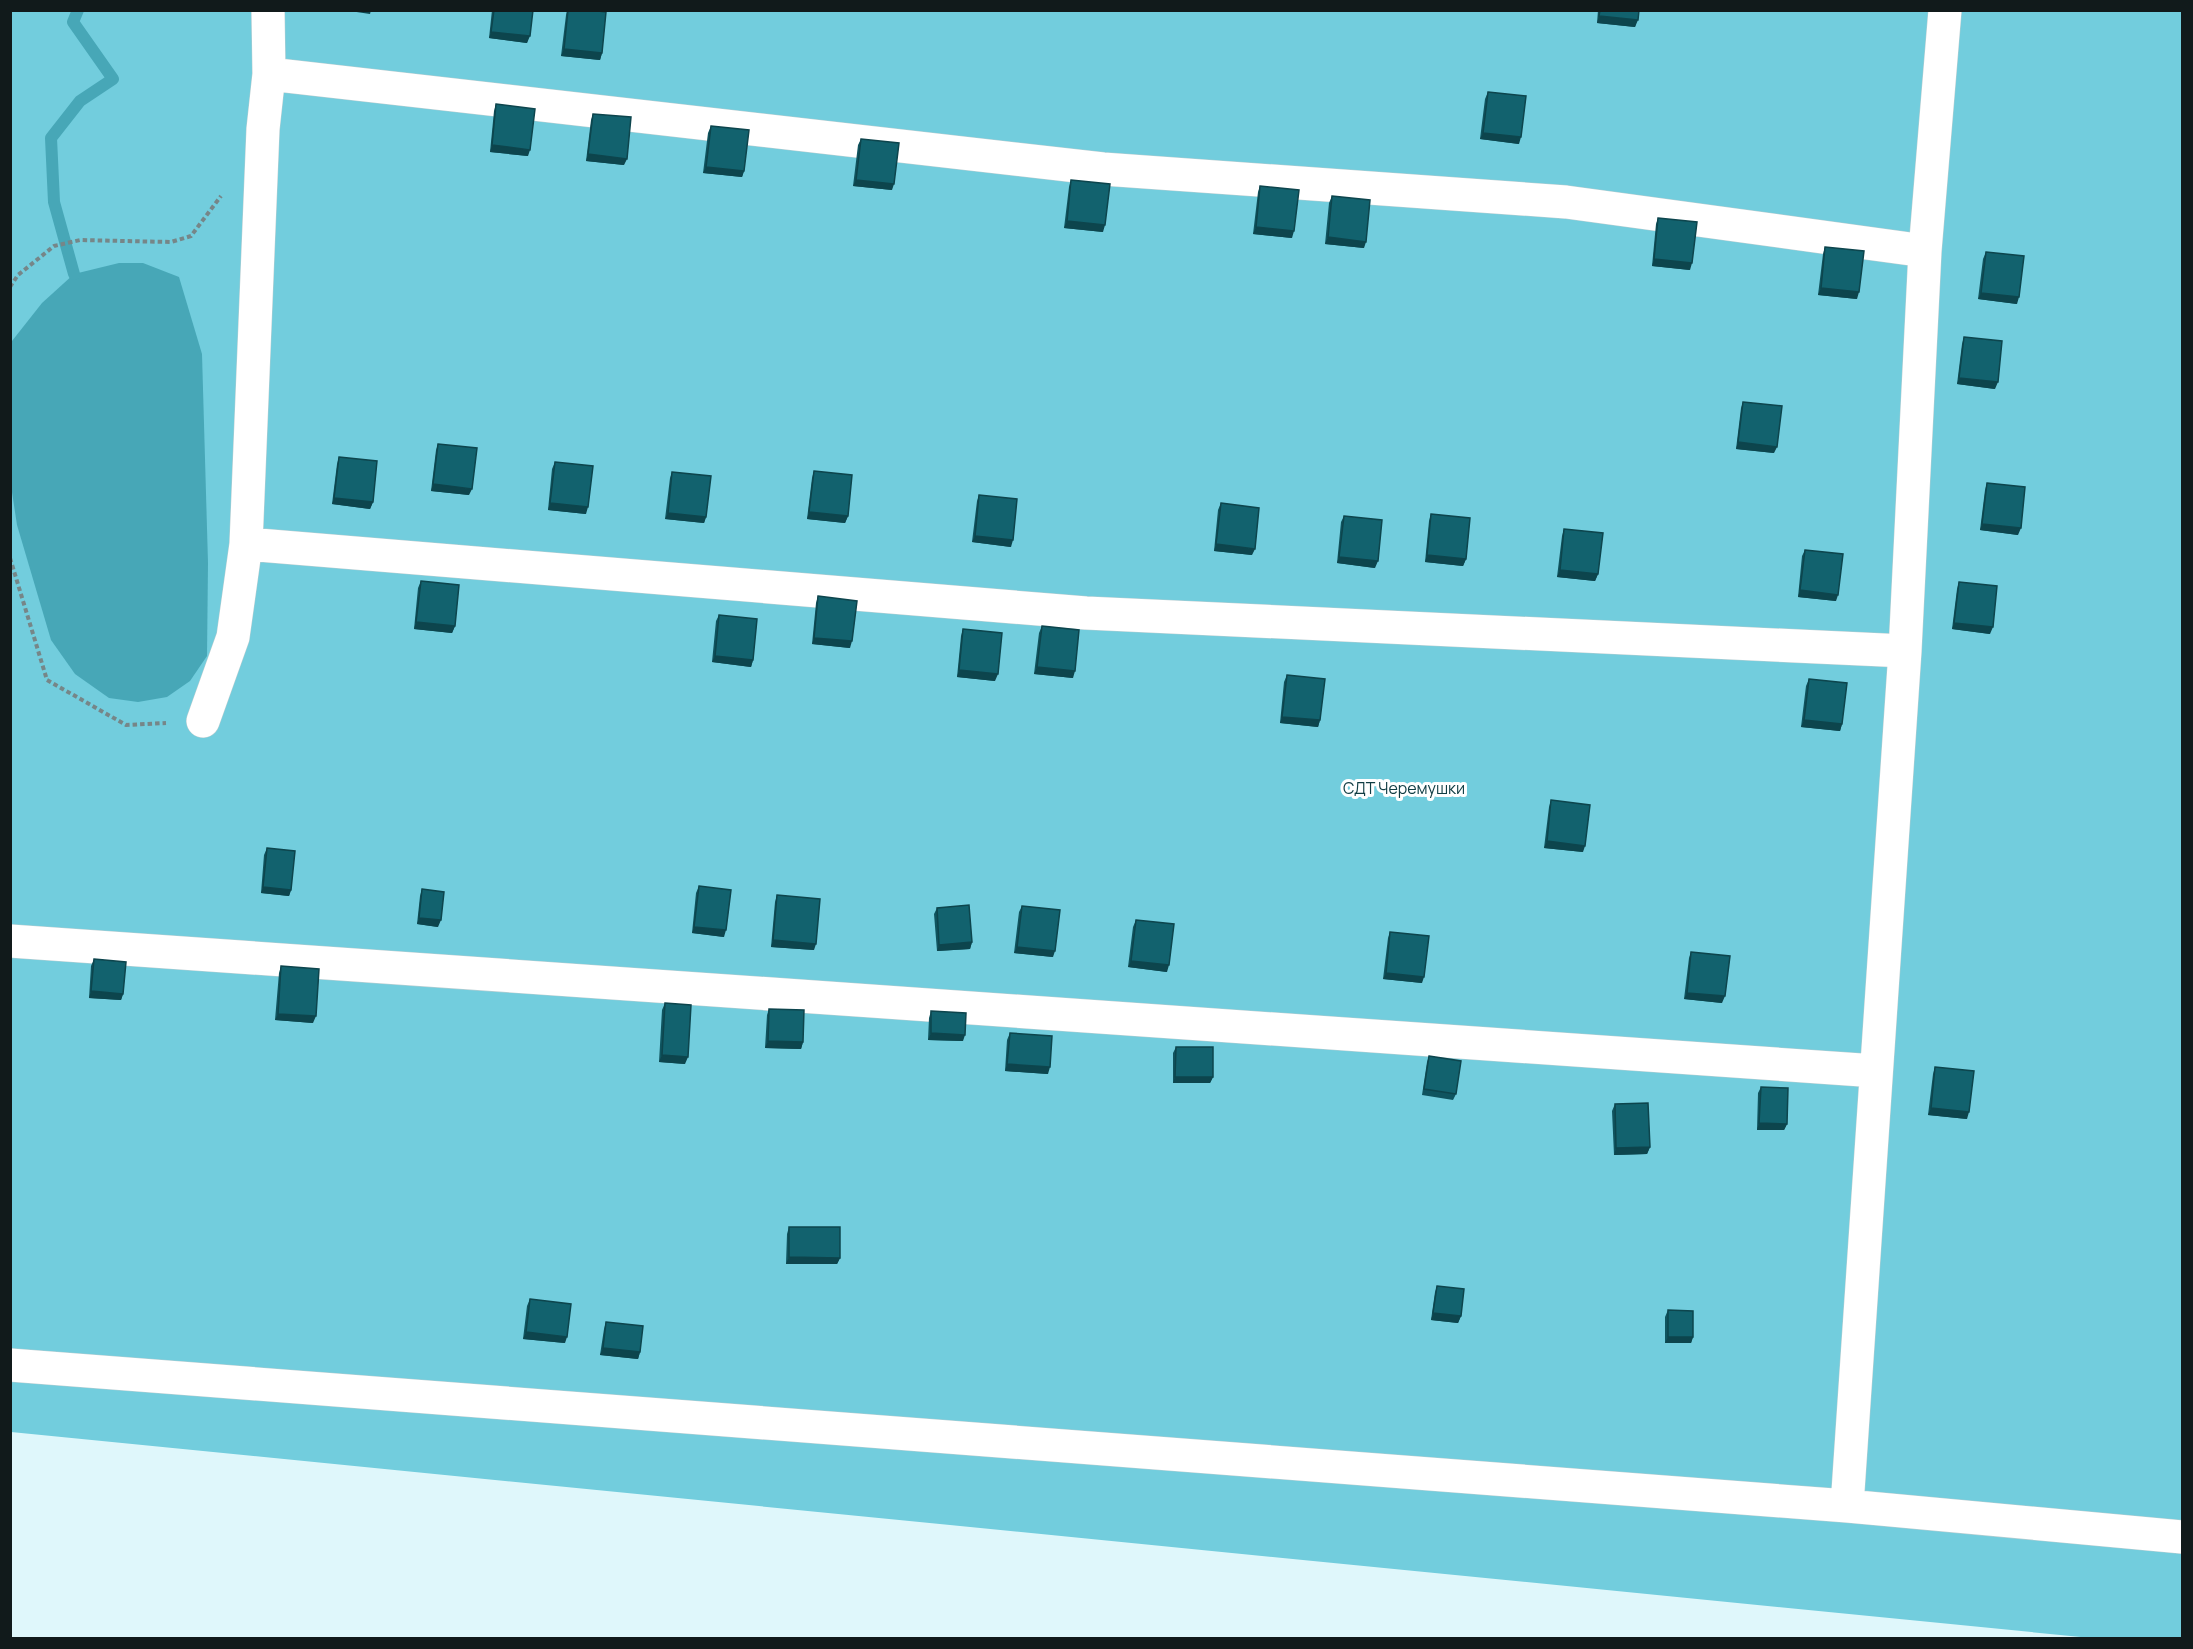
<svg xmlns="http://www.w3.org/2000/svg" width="2193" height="1649" font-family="Manrope,sans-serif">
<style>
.green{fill:#72cddd}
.water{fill:#47a7b7}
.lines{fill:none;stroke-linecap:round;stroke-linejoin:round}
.stream{stroke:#47a7b7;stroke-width:12}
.minor-casing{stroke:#b6cdd1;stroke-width:34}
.path{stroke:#768688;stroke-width:4;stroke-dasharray:4.5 3;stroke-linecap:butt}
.minor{stroke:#fff;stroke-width:33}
.wall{fill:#0f545f}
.shaded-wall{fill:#0d454d}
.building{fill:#12626e;stroke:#0d454d;stroke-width:1.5}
.labels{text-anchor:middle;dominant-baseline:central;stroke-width:6;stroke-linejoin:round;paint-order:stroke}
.park-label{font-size:16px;fill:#103d44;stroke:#fff}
</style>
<rect width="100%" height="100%" fill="#dff7fb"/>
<!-- green -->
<path class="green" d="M10 11H2182V1638H2091L11 1432Z"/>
<!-- water -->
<path class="water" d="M119 263H143L179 277 202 354 208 563 207 656 190 681 167 697 138 702 109 698 75 674 51 640 17 525 10 479V365L12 341 42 303 74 274Z"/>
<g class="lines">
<!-- stream -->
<path class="stream" d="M74 274 54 202 51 138 80 101 113 79 73 22 78 10"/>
<!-- minor casing -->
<g class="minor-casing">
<path id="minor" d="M269 74 1103 169 1566 202 1925 251
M246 544 263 129 269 74 268 10
M203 721 233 637 246 544 1086 613 1905 651
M10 941 1876 1071
M10 1365 1847 1506 2182 1537
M1847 1506 1905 651 1925 251 1945 10"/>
</g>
<!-- path -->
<path class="path" d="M10 287 18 275 54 246 80 240 171 242 191 236 221 196
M10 558 47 680 126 725 166 723"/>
<!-- minor -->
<use href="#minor" class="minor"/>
</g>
<!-- wall -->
<path class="wall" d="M492 10H533L527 43 489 38Z
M567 10H591L602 53 600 60 561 56 566 15Z
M1598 10H1639L1635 27 1597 23Z
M1488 92 1519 144 1480 139 1485 99Z
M496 104 528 156 490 152 494 111Z
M593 114 624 165 586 161 591 120Z
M711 126 744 171 742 177 703 173 708 133Z
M861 139 892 190 853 186 858 145Z
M1071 180 1103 232 1064 228 1069 187Z
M1260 186 1292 238 1253 234 1258 192Z
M1332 196 1364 248 1325 244 1329 203Z
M1658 218 1690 270 1652 266 1656 224Z
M1825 247 1857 299 1818 295 1823 254Z
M1986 252 2017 304 1978 299 1983 259Z
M1964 337 1995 389 1957 384 1962 344Z
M1743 402 1774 453 1736 449 1741 408Z
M438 444 469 495 431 491 436 450Z
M339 457 373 502 370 509 332 504 337 464Z
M555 462 586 514 548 510 552 469Z
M814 471 848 516 845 523 807 519 812 478Z
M672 472 706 517 704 523 665 519 670 478Z
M1987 483 2018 535 1980 530 1985 490Z
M979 495 1011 547 972 542 977 501Z
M1221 503 1252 555 1214 551 1218 510Z
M1431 514 1466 559 1463 566 1425 562 1429 521Z
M1344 516 1375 568 1337 563 1341 522Z
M1564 529 1598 574 1595 581 1557 577 1562 536Z
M1805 550 1836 601 1798 597 1802 556Z
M421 581 455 626 452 633 414 629 418 588Z
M1959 582 1990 634 1952 629 1957 589Z
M818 596 850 648 812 644 816 603Z
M719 615 753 660 751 667 712 662 716 621Z
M1042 626 1073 678 1034 674 1039 633Z
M963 629 995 681 957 677 961 636Z
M1287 675 1320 720 1318 727 1280 723 1284 682Z
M1809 679 1842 724 1840 731 1801 727 1806 686Z
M1551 800 1583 852 1544 848 1549 807Z
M267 848 291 890 289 896 261 893 264 855Z
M699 886 724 937 692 933 696 893Z
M422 889 438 927 417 924 420 896Z
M777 895 814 950 771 947 775 902Z
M1022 906 1053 957 1014 953 1019 912Z
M937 908 972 942 970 949 937 951 934 914Z
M1136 920 1167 972 1128 967 1133 927Z
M1390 932 1422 983 1383 979 1388 938Z
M1691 952 1722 1003 1684 999 1689 958Z
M94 959 123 994 121 1000 89 998 91 966Z
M281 966 313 1023 275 1020 279 973Z
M665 1003 685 1064 659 1062 662 1010Z
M769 1009 803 1042 801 1049 765 1048 767 1015Z
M931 1011 963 1041 928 1040 929 1018Z
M1010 1033 1048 1074 1005 1071 1007 1040Z
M1176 1047 1213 1077 1210 1083H1173V1053Z
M1429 1056 1456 1094 1453 1100 1422 1095 1427 1062Z
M1935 1067 1967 1119 1928 1115 1933 1074Z
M1761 1087 1787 1124 1784 1130H1757L1758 1093Z
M1615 1104 1650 1147 1647 1154 1614 1155 1612 1111Z
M789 1227 840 1258 837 1264H786L787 1234Z
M1437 1286 1461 1316 1458 1323 1431 1320 1435 1292Z
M530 1299 565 1343 523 1339 527 1306Z
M1668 1310 1693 1337 1691 1343H1665V1317Z
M606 1322 640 1352 638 1359 600 1355 604 1329Z"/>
<!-- shaded-wall -->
<path class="shaded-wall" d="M343 10H371L370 14Z
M1599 16 1638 20 1635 27 1597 23Z
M491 32 530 36 527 43 489 38Z
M564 49 602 53 600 60 561 56Z
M1483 133 1521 137 1519 144 1480 139Z
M492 145 530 150 528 156 490 152Z
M588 154 627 159 624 165 586 161Z
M706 167 744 171 742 177 703 173Z
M856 180 894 184 892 190 853 186Z
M1067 221 1105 225 1103 232 1064 228Z
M1256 227 1294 231 1292 238 1253 234Z
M1328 237 1366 242 1364 248 1325 244Z
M1654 259 1692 263 1690 270 1652 266Z
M1821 288 1859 292 1857 299 1818 295Z
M1981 293 2019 297 2017 304 1978 299Z
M1959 378 1998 382 1995 389 1957 384Z
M1738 442 1777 447 1774 453 1736 449Z
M433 484 472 489 469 495 431 491Z
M334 498 373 502 370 509 332 504Z
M550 503 588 507 586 514 548 510Z
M809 512 848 516 845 523 807 519Z
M668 513 706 517 704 523 665 519Z
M1982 524 2021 528 2018 535 1980 530Z
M975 536 1013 540 1011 547 972 542Z
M1216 544 1255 549 1252 555 1214 551Z
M1427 555 1466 559 1463 566 1425 562Z
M1339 557 1378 561 1375 568 1337 563Z
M1560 570 1598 574 1595 581 1557 577Z
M1800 590 1838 595 1836 601 1798 597Z
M416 622 455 626 452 633 414 629Z
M1954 623 1993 627 1990 634 1952 629Z
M814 638 852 641 850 648 812 644Z
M715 656 753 660 751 667 712 662Z
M1037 667 1075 671 1073 678 1034 674Z
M959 670 998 674 995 681 957 677Z
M1282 717 1320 720 1318 727 1280 723Z
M1804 720 1842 724 1840 731 1801 727Z
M1547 841 1585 846 1583 852 1544 848Z
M263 887 291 890 289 896 261 893Z
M419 918 441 920 438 927 417 924Z
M694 927 726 930 724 937 692 933Z
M773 940 816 944 814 950 771 947Z
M972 942 970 949 937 951 939 945Z
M1017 947 1055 951 1053 957 1014 953Z
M1131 961 1169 965 1167 972 1128 967Z
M1386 973 1424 977 1422 983 1383 979Z
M91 991 123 994 121 1000 89 998Z
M1687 993 1725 996 1722 1003 1684 999Z
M278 1014 316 1016 313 1023 275 1020Z
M931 1033 965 1035 963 1041 928 1040Z
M768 1041 803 1042 801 1049 765 1048Z
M662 1055 688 1057 685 1064 659 1062Z
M1007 1064 1050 1067 1048 1074 1005 1071Z
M1175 1077H1213L1210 1083H1173Z
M1931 1108 1969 1112 1967 1119 1928 1115Z
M1759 1123 1787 1124 1784 1130H1757Z
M1650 1147 1647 1154 1614 1155 1616 1148Z
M789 1257 840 1258 837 1264H786Z
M1433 1313 1461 1316 1458 1323 1431 1320Z
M526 1332 567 1337 565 1343 523 1339Z
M1668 1337H1693L1691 1343H1665Z
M603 1348 640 1352 638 1359 600 1355Z"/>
<!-- building -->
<path class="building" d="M494 10H533L530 36 491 32Z
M568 10H591L606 12 602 53 564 49Z
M1600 10H1639L1638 20 1599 16Z
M1488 92 1526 96 1521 137 1483 133Z
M496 104 535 109 530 150 492 145Z
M593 114 631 117 627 159 588 154Z
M711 126 749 130 744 171 706 167Z
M861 139 899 143 894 184 856 180Z
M1071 180 1110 184 1105 225 1067 221Z
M1260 186 1299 190 1294 231 1256 227Z
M1332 196 1370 200 1366 242 1328 237Z
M1658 218 1697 222 1692 263 1654 259Z
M1825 247 1864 251 1859 292 1821 288Z
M1986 252 2024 256 2019 297 1981 293Z
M1964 337 2002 341 1998 382 1959 378Z
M1743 402 1782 406 1777 447 1738 442Z
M438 444 477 448 472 489 433 484Z
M339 457 377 461 373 502 334 498Z
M555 462 593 466 588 507 550 503Z
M814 471 852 475 848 516 809 512Z
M672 472 711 476 706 517 668 513Z
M1987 483 2025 487 2021 528 1982 524Z
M979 495 1017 499 1013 540 975 536Z
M1221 503 1259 508 1255 549 1216 544Z
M1431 514 1470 518 1466 559 1427 555Z
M1344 516 1382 520 1378 561 1339 557Z
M1564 529 1603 533 1598 574 1560 570Z
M1805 550 1843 554 1838 595 1800 590Z
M421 581 459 585 455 626 416 622Z
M1959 582 1997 586 1993 627 1954 623Z
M818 596 857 601 852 641 814 638Z
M719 615 757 619 753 660 715 656Z
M1042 626 1079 630 1075 671 1037 667Z
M963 629 1002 633 998 674 959 670Z
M1287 675 1325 679 1320 720 1282 717Z
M1809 679 1847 683 1842 724 1804 720Z
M1551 800 1590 805 1585 846 1547 841Z
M267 848 295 851 291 890 263 887Z
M699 886 731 890 726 930 694 927Z
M422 889 444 892 441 920 419 918Z
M777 895 820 899 816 944 773 940Z
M969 905 972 942 939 945 937 908Z
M1022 906 1060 910 1055 951 1017 947Z
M1136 920 1174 924 1169 965 1131 961Z
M1390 932 1429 936 1424 977 1386 973Z
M1691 952 1730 956 1725 996 1687 993Z
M94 959 126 962 123 994 91 991Z
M281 966 319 969 316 1016 278 1014Z
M665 1003 691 1005 688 1057 662 1055Z
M769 1009 804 1010 803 1042 768 1041Z
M931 1011 966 1013 965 1035 931 1033Z
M1010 1033 1052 1036 1050 1067 1007 1064Z
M1176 1047H1213V1077H1175Z
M1429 1056 1461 1061 1456 1094 1424 1089Z
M1935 1067 1974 1071 1969 1112 1931 1108Z
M1761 1087 1788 1088 1787 1124 1759 1123Z
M1648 1103 1650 1147 1616 1148 1615 1104Z
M789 1227H840V1258L789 1257Z
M1437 1286 1464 1289 1461 1316 1433 1313Z
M530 1299 571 1304 567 1337 526 1332Z
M1668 1310 1693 1311V1337H1668Z
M606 1322 643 1326 640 1352 603 1348Z"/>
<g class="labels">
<!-- park labels -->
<g class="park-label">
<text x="1404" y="788">СДТ Черемушки</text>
</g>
</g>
<!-- border -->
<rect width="2193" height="1649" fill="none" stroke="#111a1b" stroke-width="24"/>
</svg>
